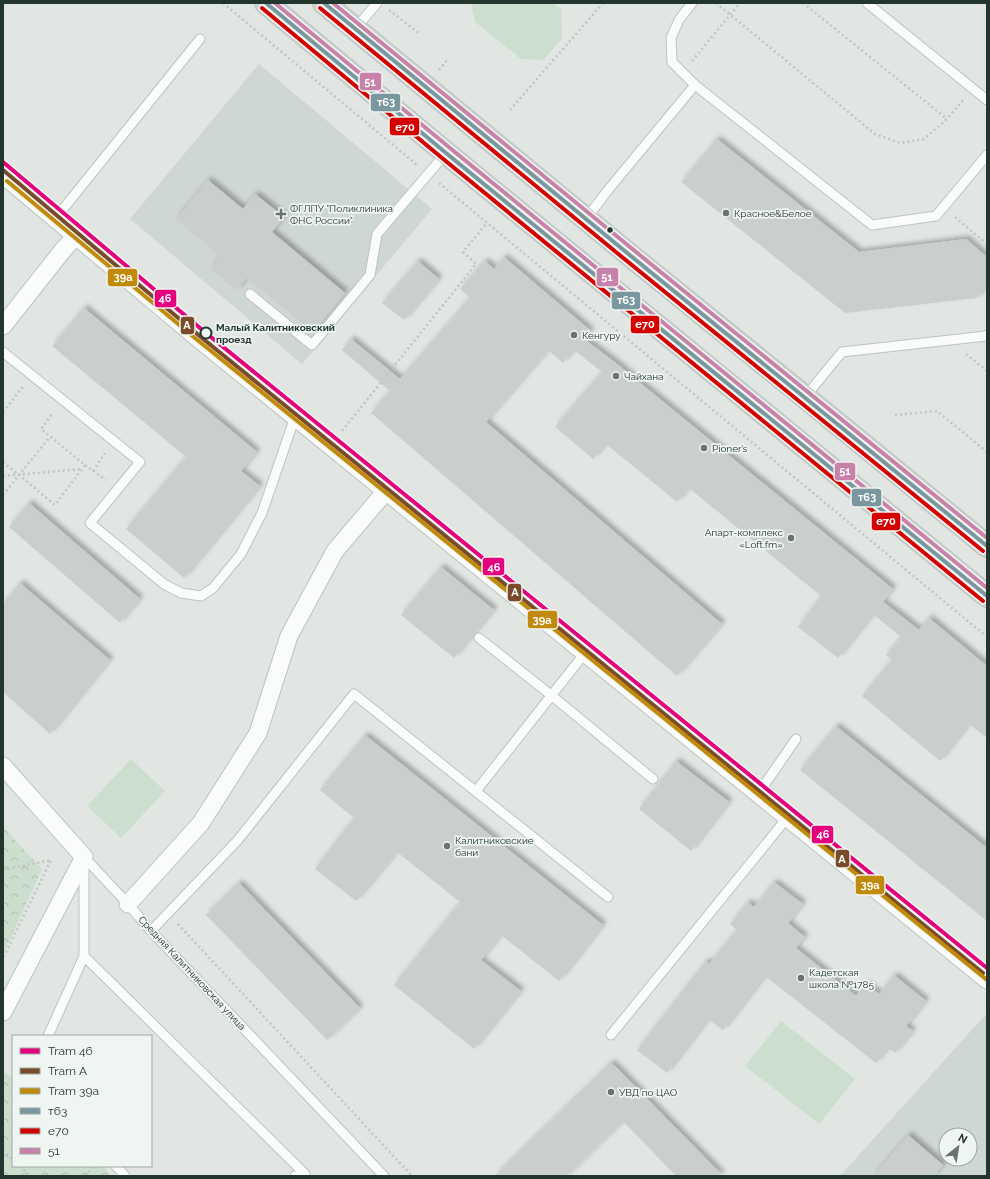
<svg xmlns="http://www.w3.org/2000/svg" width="990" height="1179" font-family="Raleway,sans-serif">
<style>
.built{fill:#cfd7d2;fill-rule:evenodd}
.park{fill:url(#park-crowns)}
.garden{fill:#ccdece}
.building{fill:#cacfcc;filter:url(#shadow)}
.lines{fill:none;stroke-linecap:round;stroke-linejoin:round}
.lane-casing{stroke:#bec3c0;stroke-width:11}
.street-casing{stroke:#bec3c0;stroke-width:19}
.primary-casing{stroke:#bcc3bf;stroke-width:24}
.path{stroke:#bfc6c3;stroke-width:2.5;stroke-dasharray:2 3;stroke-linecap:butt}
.lane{stroke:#fafbfb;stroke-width:9}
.street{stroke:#fafbfb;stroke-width:17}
.primary{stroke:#cdd3d0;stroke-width:22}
.bus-1-casing{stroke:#eff5f1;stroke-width:7}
.bus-2-casing{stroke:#eff5f1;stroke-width:7}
.bus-3-casing{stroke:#eff5f1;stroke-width:7}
.bus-1{stroke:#7a97a0;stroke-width:4}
.bus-2{stroke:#d50100;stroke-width:4}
.bus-3{stroke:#c881a9;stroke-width:4}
.tram-1-casing{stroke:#eff5f1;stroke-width:7}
.tram-2-casing{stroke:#eff5f1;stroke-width:7}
.tram-3-casing{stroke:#eff5f1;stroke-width:7}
.tram-1{stroke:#e5007d;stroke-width:4}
.tram-2{stroke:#7a4b2a;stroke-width:4}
.tram-3{stroke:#c28a0b;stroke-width:4}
.poi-dot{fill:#65746d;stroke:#eff5f1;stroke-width:1.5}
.bus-dot{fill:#22362d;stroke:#eff5f1;stroke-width:1.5}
.stop-dot{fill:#eff5f1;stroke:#22362d;stroke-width:2}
.labels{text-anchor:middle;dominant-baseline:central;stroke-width:3.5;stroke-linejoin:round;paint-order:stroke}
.poi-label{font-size:10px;fill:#22362d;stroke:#eff5f1;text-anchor:start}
.stop-label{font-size:10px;font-weight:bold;fill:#22362d;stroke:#eff5f1;text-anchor:start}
.street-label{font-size:10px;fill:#22362d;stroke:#eff5f1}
.line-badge{stroke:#eff5f1;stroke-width:1.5}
.badge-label{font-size:11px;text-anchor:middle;font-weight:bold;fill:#fff}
</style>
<defs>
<pattern id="park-crowns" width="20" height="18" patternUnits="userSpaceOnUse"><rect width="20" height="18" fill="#ccdece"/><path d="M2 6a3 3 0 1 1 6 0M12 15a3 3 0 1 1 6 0" fill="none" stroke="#afbfb1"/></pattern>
<filter id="shadow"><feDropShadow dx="3.5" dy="-3.5" stdDeviation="2" flood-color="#0004"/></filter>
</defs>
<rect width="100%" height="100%" fill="#e1e6e3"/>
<!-- built -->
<path class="built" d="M259 64 432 209 302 364 130 219Z
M987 1013V1176H840ZM946 1135H970V1159H946Z"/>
<!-- park -->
<path class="park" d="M3 827 42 869 3 955Z
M3 1072 13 1078V1166H103L112 1176H3Z"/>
<!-- garden -->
<path class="garden" d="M471 3H553L561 9 562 39 543 60 521 59 475 22Z
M131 759 165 791 121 838 87 806Z
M781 1021 855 1079 819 1124 745 1066Z"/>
<!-- building -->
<path class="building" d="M717 139 859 252 966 239 987 257V286L977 298 845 313 681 182Z
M208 180 243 209 255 194 284 217 272 232 345 293 313 332 247 278 237 290 210 269 220 256 176 219Z
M504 257 591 331 584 339 612 360 893 589 883 602 919 630 929 618 987 666V738L969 724 940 761 862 696 892 660 886 655 901 637 873 614 838 658 798 627 821 596 689 488 677 502 606 444 593 459 555 427 602 372 574 350 563 363 548 350 486 422 722 624 677 676 371 413 390 391 342 350 351 339 400 379 470 298 460 289 485 261 494 269Z
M418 261 439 279 404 320 382 303Z
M84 308 257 452 241 471 260 486 184 578 126 529 186 457 52 346Z
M29 503 140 599 120 623 9 527Z
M441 567 494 610 454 658 401 615Z
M20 583 110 660 50 734 3 692V604Z
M836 726 987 848V921L800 770Z
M365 735 603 925 559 981 501 935 481 960 521 991 474 1049 394 985 460 902 397 852 356 901 315 869 354 818 320 790Z
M676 761 729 802 691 851 639 809Z
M774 882 803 904 788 923 805 937 796 948 856 996 866 984 879 994 894 975 926 1001 906 1026 913 1031 895 1053 888 1048 876 1063 765 976 723 1030 708 1019 667 1073 637 1050 706 961 709 964 737 930 730 924 748 902 754 907Z
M239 883 360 1008 327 1040 206 915Z
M611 1063 617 1068 723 1176H676L623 1121 567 1176H495Z
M908 1135 943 1165 934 1176H873Z"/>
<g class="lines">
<!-- lane casing -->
<g class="lane-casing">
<path id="lane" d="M867 3 987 100
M355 29 377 3
M695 85 872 225 936 216 987 155
M55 219 200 39
M586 219 608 190 695 85 672 62 671 38 679 20 692 3
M250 294 312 345 370 275 377 234 446 153
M3 352 140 462 90 523 164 584 181 593 201 596 213 588 241 554 262 513 295 417
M805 397 842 352 986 336 987 335
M479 638 551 695 653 779
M476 791 585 653
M758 794 796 739
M84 857 128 904 151 931 384 1176
M151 931 237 841 354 694 608 897
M84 956 305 1174 295 1176
M611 1035 787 818
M48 1036 84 956V864
M116 1166 125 1176"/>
</g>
<!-- street casing -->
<g class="street-casing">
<path id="street" d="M3 175 200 340 987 980
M3 326 63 250 76 236
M3 766 84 857 3 1012
M128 904 201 823 258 733 289 636 335 551 386 491"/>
</g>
<!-- primary casing -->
<g class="primary-casing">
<path id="primary" d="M266 3 446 153 987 596
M324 3 626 252 805 397 987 546"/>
</g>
<!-- path -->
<path class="path" d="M223 3 417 165
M716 3 875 134 900 143 924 139 947 119 964 99
M803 3 947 119
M389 10 419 33
M692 61 740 3
M439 70 447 60
M510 110 603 3
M439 183 987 637
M955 217 987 244
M966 354 987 371
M3 412 22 388 24 390
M895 415 937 411 987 452
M342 431 476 264 463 252 487 223
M3 462 19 475 50 437
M85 465 106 480
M93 471 105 453
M3 476 82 469
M3 495 19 475 55 505 85 465 41 429 53 413
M3 870 51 860 3 958
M178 924 412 1176
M3 1150 13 1160
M20 1166 30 1176
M85 1176 93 1166"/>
<!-- lane -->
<use href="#lane" class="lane"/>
<!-- street -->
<use href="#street" class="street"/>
<!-- primary -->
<use href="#primary" class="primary"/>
<!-- bus-1 casing -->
<g class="bus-1-casing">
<path id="bus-1" d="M266 3 446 153 987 596
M324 3 626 252 987 546"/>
</g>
<!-- bus-2 casing -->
<g class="bus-2-casing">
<path id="bus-2" d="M262 8 442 158 983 601
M320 8 622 257 983 551"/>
</g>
<!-- bus-3 casing -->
<g class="bus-3-casing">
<path id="bus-3" d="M275 3 450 148 987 588
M333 3 630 247 987 538"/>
</g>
<!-- bus-1 -->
<use href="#bus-1" class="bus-1"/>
<!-- bus-2 -->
<use href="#bus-2" class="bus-2"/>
<!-- bus-3 -->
<use href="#bus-3" class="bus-3"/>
<!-- tram-1 casing -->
<g class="tram-1-casing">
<path id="tram-1" d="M3 162 206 333 987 968"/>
</g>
<!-- tram-2 casing -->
<g class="tram-2-casing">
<path id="tram-2" d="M3 170 202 338 983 973"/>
</g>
<!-- tram-3 casing -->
<g class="tram-3-casing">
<path id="tram-3" d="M7 181 195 338 987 980"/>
</g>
<!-- tram-1 -->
<use href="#tram-1" class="tram-1"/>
<!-- tram-2 -->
<use href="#tram-2" class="tram-2"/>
<!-- tram-3 -->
<use href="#tram-3" class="tram-3"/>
</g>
<!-- markers -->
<g class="poi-dot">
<circle cx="726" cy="213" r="4"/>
<path d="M279 208h4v4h4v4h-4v4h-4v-4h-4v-4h4z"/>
<circle cx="574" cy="335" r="4"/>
<circle cx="616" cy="376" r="4"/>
<circle cx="704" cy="448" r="4"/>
<circle cx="791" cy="538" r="4"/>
<circle cx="447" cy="846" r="4"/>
<circle cx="801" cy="978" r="4"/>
<circle cx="611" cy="1092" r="4"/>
</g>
<circle class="bus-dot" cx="610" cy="230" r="3.5"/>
<circle class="stop-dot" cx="206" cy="333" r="5.5"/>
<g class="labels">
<!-- poi labels -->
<g class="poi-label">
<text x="290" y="208">ФГЛПУ "Поликлиника<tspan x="290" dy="12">ФНС России"</tspan></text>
<text x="734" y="213">Красное&amp;Белое</text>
<text x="582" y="335">Кенгуру</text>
<text x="624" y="376">Чайхана</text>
<text x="712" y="448">Pioner’s</text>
<text x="783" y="532" text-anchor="end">Апарт-комплекс<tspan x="783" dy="12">«Loft.fm»</tspan></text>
<text x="455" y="840">Калитниковские<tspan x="455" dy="12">бани</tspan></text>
<text x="809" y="972">Кадетская<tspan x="809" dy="12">школа №1785</tspan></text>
<text x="619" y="1092">УВД по ЦАО</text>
</g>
<!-- stop labels -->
<g class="stop-label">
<text x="216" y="327">Малый Калитниковский<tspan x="216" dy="12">проезд</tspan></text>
</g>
<!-- street labels -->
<g class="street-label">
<text transform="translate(192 973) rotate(47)">Средняя Калитниковская улица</text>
</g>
</g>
<g class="line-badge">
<rect x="359" y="72" width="23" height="19" rx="4" fill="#c881a9"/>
<rect x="370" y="93" width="31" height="19" rx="4" fill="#7a97a0"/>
<rect x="389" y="117" width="31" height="19" rx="4" fill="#d50100"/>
<rect x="596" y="267" width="23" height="20" rx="4" fill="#c881a9"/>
<rect x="107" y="268" width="31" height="19" rx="4" fill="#c28a0b"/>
<rect x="154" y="289" width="23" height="19" rx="4" fill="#e5007d"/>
<rect x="611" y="291" width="30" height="19" rx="4" fill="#7a97a0"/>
<rect x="630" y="315" width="30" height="19" rx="4" fill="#d50100"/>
<rect x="180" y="316" width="15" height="19" rx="4" fill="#7a4b2a"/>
<rect x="834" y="462" width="22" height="19" rx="4" fill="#c881a9"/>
<rect x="851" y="488" width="31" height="19" rx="4" fill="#7a97a0"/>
<rect x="871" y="512" width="30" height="19" rx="4" fill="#d50100"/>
<rect x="482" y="557" width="23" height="19" rx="4" fill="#e5007d"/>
<rect x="507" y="583" width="15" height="19" rx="4" fill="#7a4b2a"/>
<rect x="527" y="610" width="31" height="19" rx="4" fill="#c28a0b"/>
<rect x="811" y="825" width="23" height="19" rx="4" fill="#e5007d"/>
<rect x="835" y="849" width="15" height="19" rx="4" fill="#7a4b2a"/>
<rect x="855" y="875" width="30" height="20" rx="4" fill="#c28a0b"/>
</g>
<g class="badge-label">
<text x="370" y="86">51</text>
<text x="386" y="106">т63</text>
<text x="405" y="131">е70</text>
<text x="607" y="281">51</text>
<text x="123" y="281">39а</text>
<text x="165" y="302">46</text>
<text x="626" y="304">т63</text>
<text x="645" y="328">е70</text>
<text x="187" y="329">А</text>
<text x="845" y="475">51</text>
<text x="867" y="501">т63</text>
<text x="886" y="525">е70</text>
<text x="494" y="571">46</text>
<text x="515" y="596">А</text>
<text x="542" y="624">39а</text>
<text x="823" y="838">46</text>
<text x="842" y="863">А</text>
<text x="870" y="889">39а</text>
</g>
<!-- border -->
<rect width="990" height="1179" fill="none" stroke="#22362d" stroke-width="8"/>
<!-- legend -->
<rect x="12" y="1035" width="140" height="132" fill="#eff5f1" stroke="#9da9a3"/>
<rect x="20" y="1048" width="20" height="6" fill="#e5007d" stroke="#9da9a3"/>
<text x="48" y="1055" font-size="12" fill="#22362d">Tram 46</text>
<rect x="20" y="1068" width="20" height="6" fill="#7a4b2a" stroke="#9da9a3"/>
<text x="48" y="1075" font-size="12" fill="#22362d">Tram А</text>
<rect x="20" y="1088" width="20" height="6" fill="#c28a0b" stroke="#9da9a3"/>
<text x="48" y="1095" font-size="12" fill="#22362d">Tram 39а</text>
<rect x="20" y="1108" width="20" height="6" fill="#7a97a0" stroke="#9da9a3"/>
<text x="48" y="1115" font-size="12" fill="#22362d">т63</text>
<rect x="20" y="1128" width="20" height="6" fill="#d50100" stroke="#9da9a3"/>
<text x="48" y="1135" font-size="12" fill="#22362d">е70</text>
<rect x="20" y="1148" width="20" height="6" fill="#c881a9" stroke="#9da9a3"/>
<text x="48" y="1155" font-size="12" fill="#22362d">51</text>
<!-- north arrow -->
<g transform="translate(958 1147) rotate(30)"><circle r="19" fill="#eff5f1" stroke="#9da9a3"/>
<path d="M0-3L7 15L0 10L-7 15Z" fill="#65746d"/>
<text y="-6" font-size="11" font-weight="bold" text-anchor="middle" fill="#22362d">N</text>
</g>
</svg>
